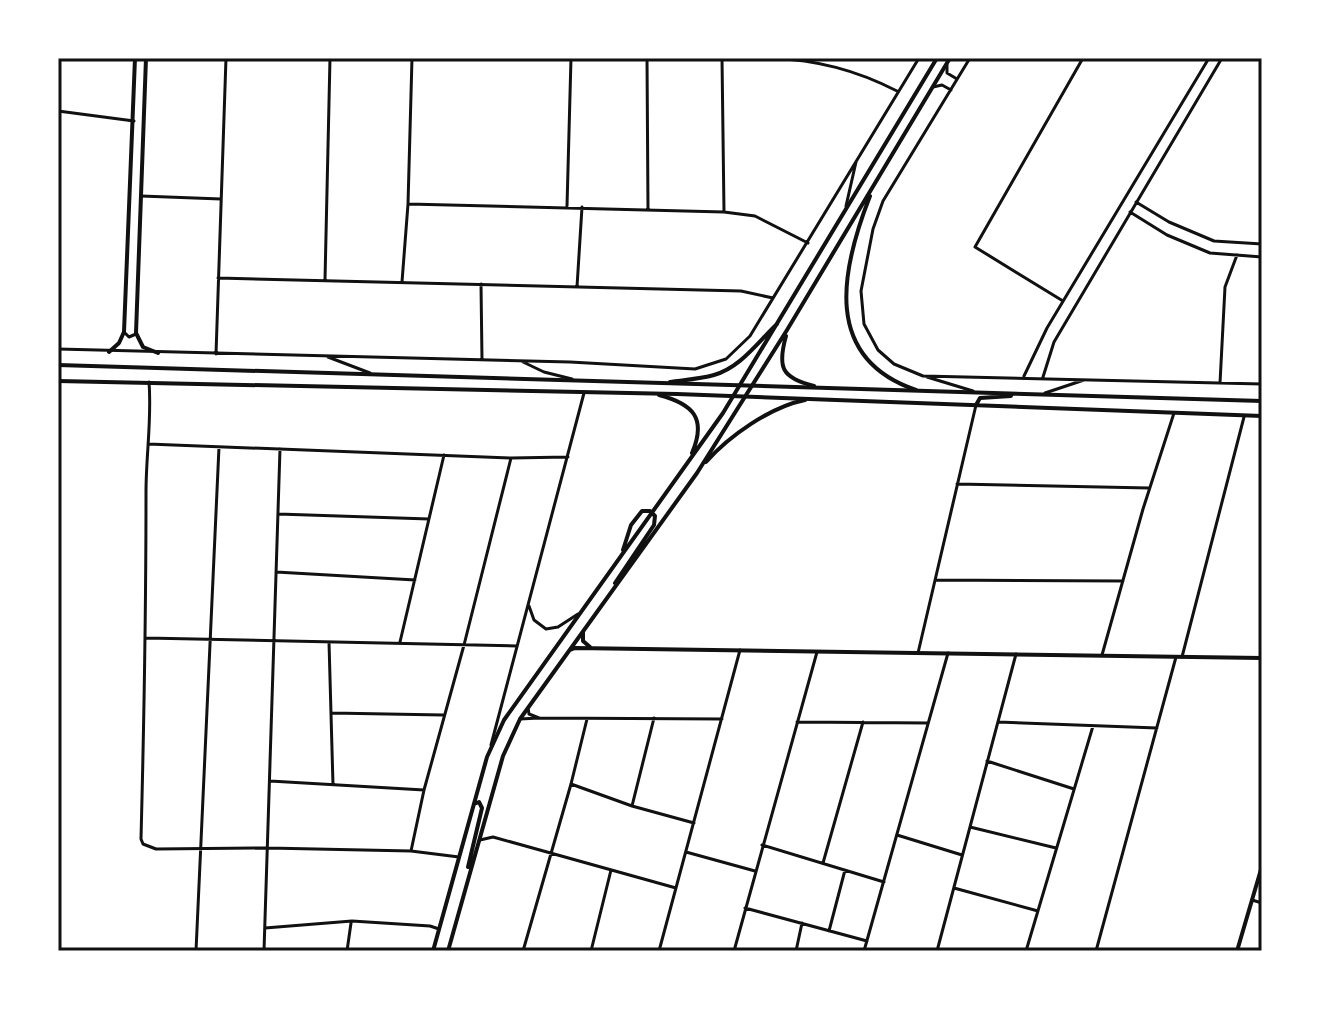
<svg xmlns="http://www.w3.org/2000/svg" width="1320" height="1009" font-family="Inter,sans-serif">
<style>
.lines{fill:none;stroke-linecap:round;stroke-linejoin:round}
.minor{stroke:#111;stroke-width:3}
.tertiary{stroke:#111;stroke-width:4}
.secondary{stroke:#111;stroke-width:4}
.neatline{fill:none;stroke:#111;stroke-width:3}
</style>
<rect width="100%" height="100%" fill="#fff"/>
<g class="lines">
<!-- minor -->
<path class="minor" d="M647 58 648 210
M722 58 724 212
M771 58C817 60 856 70 897 91
M970 58 883 201 873 229 861 291 864 324 878 350 894 364 923 376 1262 384
M947 65V73L957 79
M933 87 942 85 951 90
M58 111 134 121
M141 196 221 199
M1136 202 1169 222 1214 241 1262 244
M408 204 724 212 755 216 808 243
M567 206 571 58
M846 206 856 162
M1130 212 1167 235 1210 253 1262 257
M218 278 741 291 773 298
M325 280 330 58
M402 282 408 204 412 58
M481 284 482 360
M577 287 582 207
M1063 301 975 247 1083 58
M124 332 129 337 136 334
M58 349 570 362 695 369 726 359 750 336 919 58
M216 354 226 58
M328 357 370 373
M523 362 544 372 572 379
M1024 376 1047 328 1209 58
M927 377 973 391
M1043 377 1054 342 1222 58
M149 382C152 418 146 455 146 492 146 608 144 723 141 839L143 844 156 849 268 848 411 851 459 857
M1220 383 1225 287 1237 255
M1045 393 1084 380
M148 444 511 458 568 457
M957 484 1149 488
M278 514 429 519
M276 572 415 580
M935 580 1123 581
M529 606 534 620 546 629 558 627 578 614
M146 638 517 646
M329 642 333 785
M400 642 444 455
M918 653 976 405
M1102 655 1143 509 1174 413
M1182 657 1244 417
M331 713 443 715
M539 718 722 719
M520 719 539 718 529 714 528 708
M797 722 928 723
M998 722 1157 728
M491 745 584 393
M987 761 1074 789
M270 781 424 790
M571 784 632 806 654 718
M632 806 694 823
M970 827 1056 848
M897 835 962 855
M480 840 493 837 676 888
M762 845 884 882
M411 851 424 790 464 645 511 458
M686 852 755 871
M823 863 863 722
M954 888 1038 911
M1252 900 1262 903
M745 908 867 941
M265 928 352 921 430 926 439 929
M829 931 845 870
M196 951 219 447
M264 951 280 449
M347 951 351 923
M523 951 571 784 587 719
M591 951 611 870
M659 951 740 650
M734 951 817 652
M796 951 802 923
M864 951 948 653
M937 951 1016 654
M1026 951 1093 726
M1096 951 1176 657"/>
<!-- tertiary -->
<path class="tertiary" d="M146 58 136 333 143 347 158 353
M870 196C841 270 822 358 916 390
M786 336C777 368 782 378 814 386
M109 352 119 343 124 332 135 58
M670 382C684 380 700 379 714 375 741 367 757 343 777 324
M659 395C693 404 707 418 692 453
M706 462C729 436 770 407 805 400
M615 583 654 525 655 516 650 511H642L631 525 623 550
M583 632V641L590 647
M570 650 575 648 1262 658
M468 867 482 808 479 802 474 804
M433 951 487 757 504 720 723 413 937 58
M448 951 503 756 520 719 697 473 787 330 950 58
M1237 951 1262 866"/>
<!-- secondary -->
<path class="secondary" d="M58 365 1262 401
M58 381 677 394 1262 416
M976 405 980 398 1011 396"/>
</g>
<!-- border -->
<rect width="1320" height="1009" fill="none" stroke="#ffffff" stroke-width="120"/>
<rect x="60" y="60" width="1200" height="889" class="neatline"/>
</svg>
